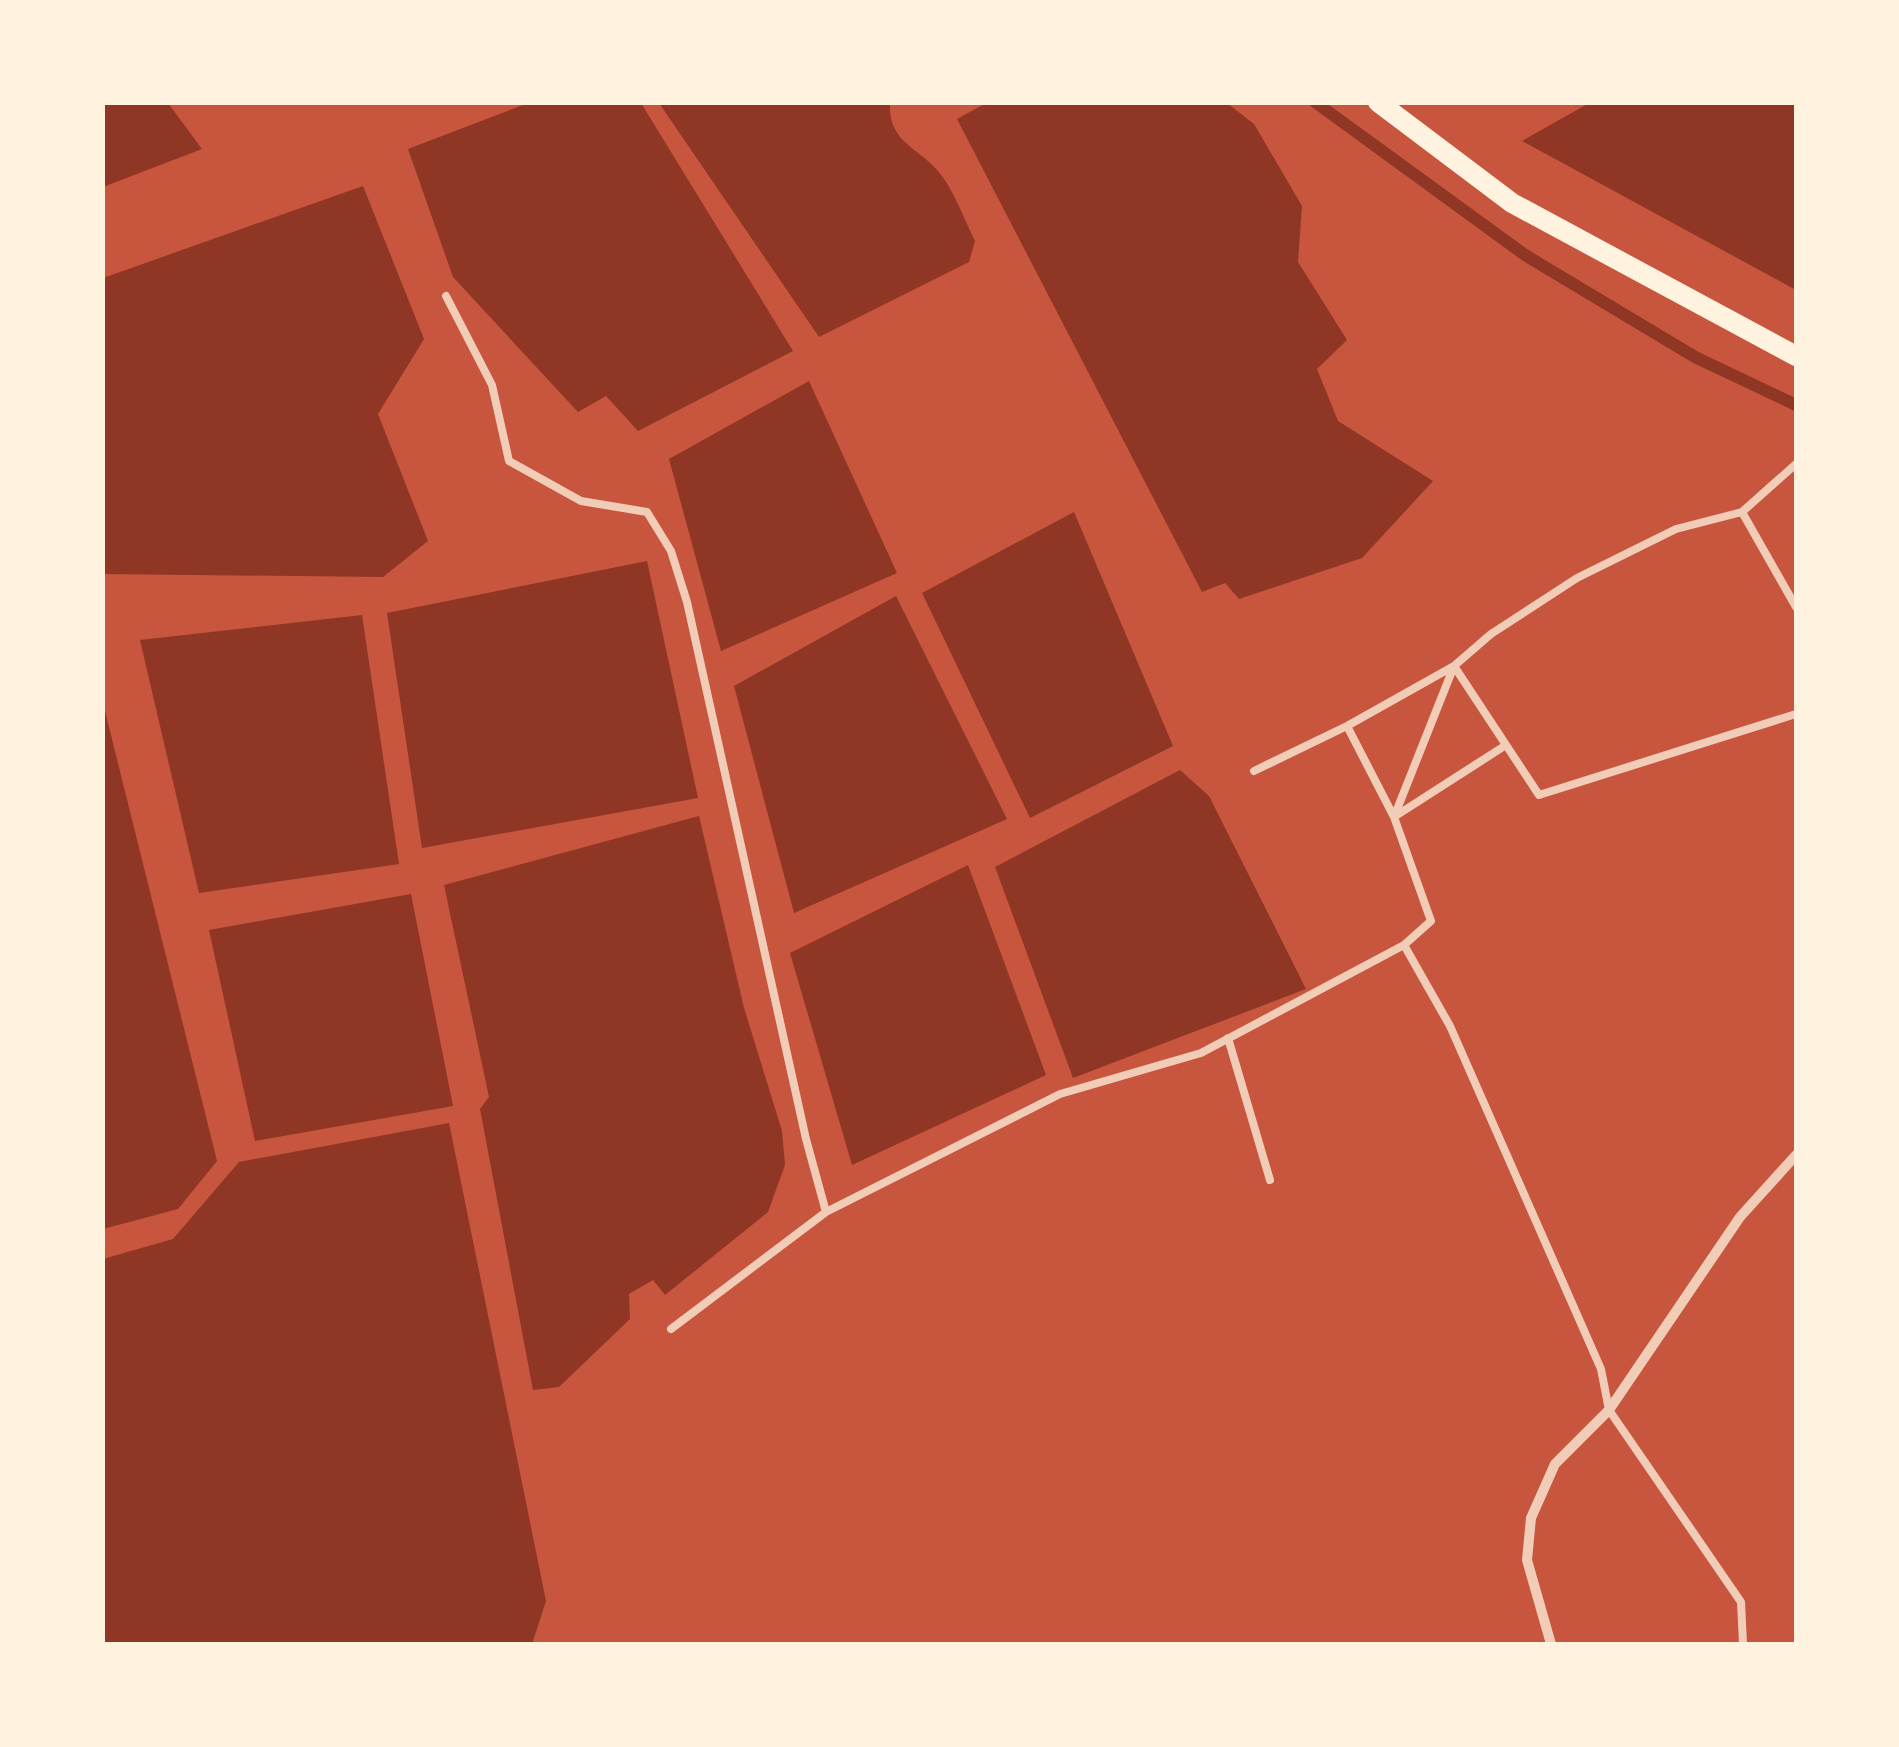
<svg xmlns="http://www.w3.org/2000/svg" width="1899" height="1747" font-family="'Public Sans',sans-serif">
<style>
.water{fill:#8f3625}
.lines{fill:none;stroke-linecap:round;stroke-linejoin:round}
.stream{stroke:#8f3625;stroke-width:12}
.service{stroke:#f1ccb7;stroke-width:8}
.minor{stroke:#f1ccb7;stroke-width:10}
.secondary{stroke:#fff3e0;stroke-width:20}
</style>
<rect width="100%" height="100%" fill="#c8553d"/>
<!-- water -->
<path class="water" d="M103 102 168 103 202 149 103 187Z
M1591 102 1796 103V290L1522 141Z
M528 103H641L793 351 638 431 606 396 578 412 453 277 408 149Z
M659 103H890C888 142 918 147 938 171 954 190 964 219 975 241L969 262 819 337Z
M986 103H1227L1254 124 1302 206 1298 262 1347 340 1317 369 1338 421 1433 481 1362 558 1239 599 1225 583 1202 592 957 119Z
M363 186 424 339 378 414 428 541 383 577 103 574V278Z
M809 381 897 573 721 651 669 459Z
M1074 512 1173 746 1030 818 922 593Z
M647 561 698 798 422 848 387 613Z
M896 596 1007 819 794 913 734 686Z
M362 615 399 864 199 893 140 640Z
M103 703 217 1161 178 1209 103 1229Z
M1180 770 1209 796 1306 989 1073 1078 995 867Z
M699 816 744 1008 782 1131 785 1165 768 1212 665 1295 653 1280 629 1294 630 1319 559 1387 533 1390 480 1109 489 1097 444 885Z
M968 865 1046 1075 852 1165 790 953Z
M411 894 453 1106 255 1141 209 930Z
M449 1123 546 1601 532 1644H103V1259L173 1239 239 1162Z"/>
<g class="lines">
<!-- stream -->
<path class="stream" d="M1315 102 1525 255 1695 357 1796 405"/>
<!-- service -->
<path class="service" d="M446 296 492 385 509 461 581 501 647 512 671 551 687 602 806 1139 826 1212
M1742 512 1796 607
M1347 726 1394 817 1506 745
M1254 771 1347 726 1454 666 1539 795 1796 714
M1404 945 1450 1026 1601 1369 1609 1410 1741 1602 1743 1644
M1228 1038 1270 1180
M671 1329 826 1212 1060 1094 1201 1053 1404 945 1431 921 1394 817 1454 666 1491 634 1577 578 1676 529 1742 512 1796 464"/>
<!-- minor -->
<path class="minor" d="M1551 1644 1527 1560 1531 1518 1555 1464 1609 1410 1740 1217 1796 1155"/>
<!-- secondary -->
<path class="secondary" d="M1378 102 1512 203 1796 356"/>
</g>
<!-- border -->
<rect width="1899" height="1747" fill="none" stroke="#fff3e0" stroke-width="210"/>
</svg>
